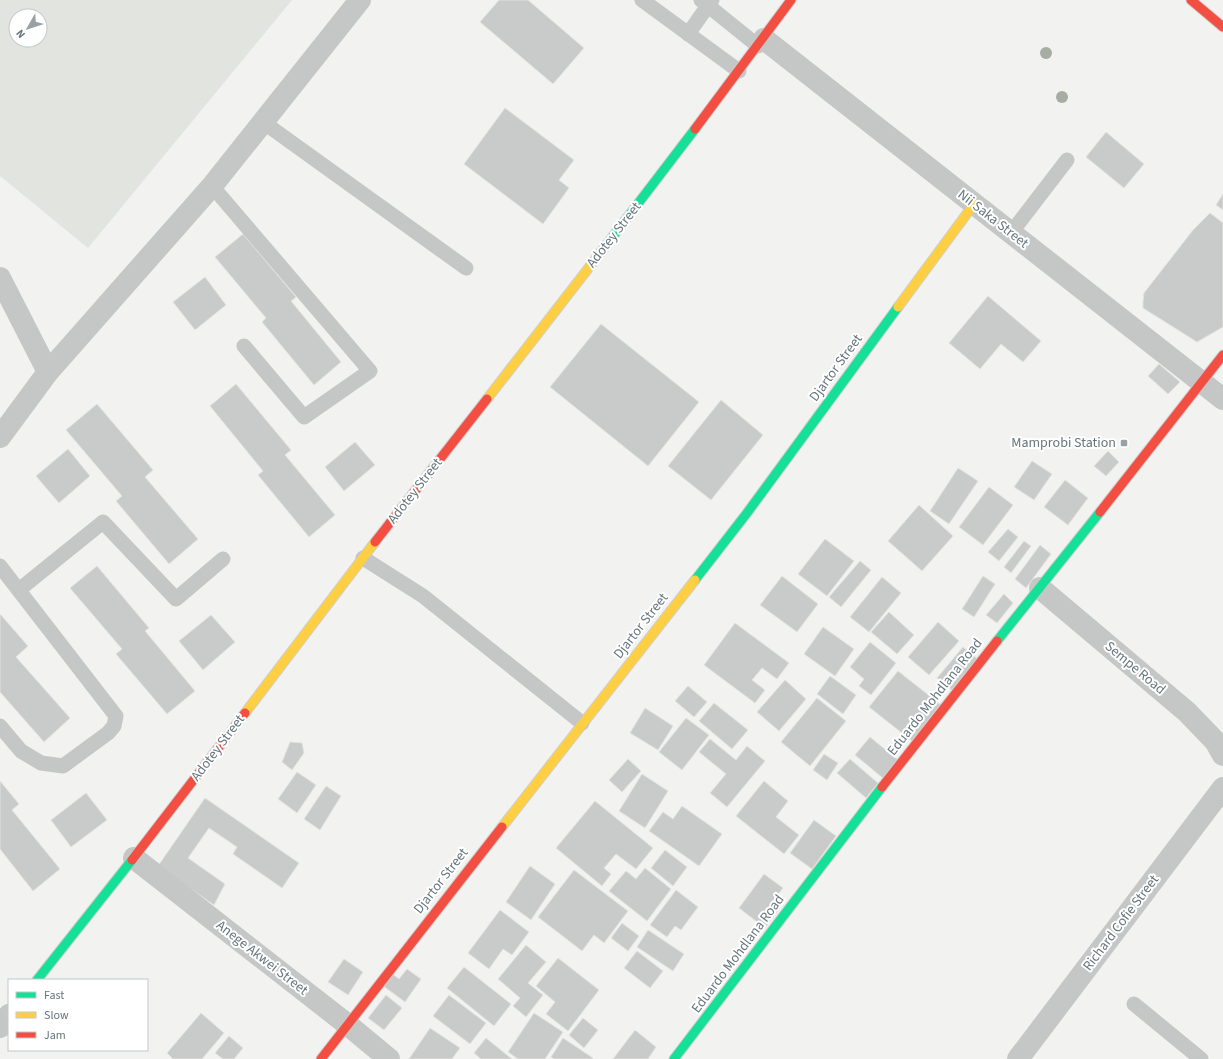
<svg xmlns="http://www.w3.org/2000/svg" width="1223" height="1059" font-family="'Source Sans 3',sans-serif">
<style>
.grass{fill:#e1e4df;fill-rule:evenodd}
.building{fill:#c9caca;stroke:#e2e2e1}
.lines{fill:none;stroke-linecap:round;stroke-linejoin:round}
.fast-casing{stroke:#cecfcf;stroke-width:11}
.slow-casing{stroke:#cecfcf;stroke-width:11}
.jam-casing{stroke:#cecfcf;stroke-width:11}
.lane{stroke:#c5c6c6;stroke-width:15}
.street{stroke:#c5c6c6;stroke-width:22}
.fast{stroke:#16e098;stroke-width:9}
.slow{stroke:#ffcf43;stroke-width:9}
.jam{stroke:#f24e42;stroke-width:9}
.tree{fill:#a7ada3}
.poi-dot{fill:#97a1a6;stroke:#fff;stroke-width:1.5}
.labels{text-anchor:middle;dominant-baseline:central;stroke-width:4;stroke-linejoin:round;paint-order:stroke}
.street-label{font-size:14px;fill:#66757d;stroke:#fff}
.poi-label{font-size:14px;fill:#66757d;stroke:#fff;text-anchor:end}
</style>
<rect width="100%" height="100%" fill="#f2f2f1"/>
<!-- grass -->
<path class="grass" d="M0 0H292L88 248 0 176ZM16 16H40V40H16Z"/>
<!-- building -->
<path class="building" d="M499 0H528L584 48 553 84 480 22Z
M505 108 574 160 559 180 569 188 543 224 464 164Z
M1106 132 1144 164 1124 188 1086 157Z
M1223 194V210L1216 205Z
M1210 213 1223 223V327L1197 342 1143 308V302L1144 293 1193 230Z
M243 234 296 297 291 301 341 362 314 385 262 322 266 318 215 257Z
M205 277 226 305 195 330 173 302Z
M988 296 1041 341 1023 362 1001 344 980 369 949 343Z
M601 324 699 402 648 466 550 387Z
M1159 364 1180 382 1168 394 1148 376Z
M236 384 291 450 285 455 335 515 309 537 258 475 263 471 210 406Z
M721 400 763 435 711 500 668 466Z
M97 404 153 470 145 477 198 539 169 564 116 501 122 496 66 430Z
M355 442 375 465 344 491 325 467Z
M68 449 90 476 59 503 36 476Z
M1108 451 1119 462 1106 476 1094 466Z
M1032 461 1052 474 1034 500 1014 487Z
M958 468 978 481 949 524 930 511Z
M1065 480 1088 498 1068 525 1044 507Z
M989 487 1013 505 983 545 959 527Z
M919 505 953 536 922 571 888 541Z
M1008 529 1018 537 999 561 988 552Z
M825 539 854 561 827 596 798 574Z
M1024 541 1031 546 1011 573 1004 567Z
M1040 545 1051 554 1026 588 1015 579Z
M860 561 871 570 841 607 829 597Z
M97 566 149 628 145 631 195 691 167 714 116 654 122 649 70 588Z
M782 576 818 604 797 632 760 605Z
M983 576 995 584 974 617 962 609Z
M882 577 901 593 869 632 850 617Z
M1004 594 1013 603 997 623 986 615Z
M889 612 914 635 897 654 871 632Z
M0 614 28 646 16 657 70 718 44 742 0 692Z
M211 615 235 642 203 670 179 641Z
M938 622 959 641 929 675 908 657Z
M735 623 789 663 777 679 762 668 752 680 765 690 755 703 704 665Z
M823 627 854 649 835 676 804 654Z
M870 642 896 663 871 695 859 686 864 679 850 667Z
M963 647 979 660 953 691 937 678Z
M898 671 941 705 912 741 869 707Z
M830 676 856 695 843 714 817 694Z
M785 680 806 699 779 731 757 712Z
M688 686 707 702 694 717 675 701Z
M817 698 846 721 810 766 781 742Z
M714 703 748 730 732 749 699 721Z
M645 708 673 726 658 750 630 733Z
M686 718 709 735 682 770 659 752Z
M870 737 898 760 884 779 855 755Z
M710 739 736 760 747 746 765 761 727 807 710 793 726 774 699 752Z
M290 742 302 743 304 753 292 770 282 762Z
M824 754 838 763 827 780 813 770Z
M628 759 641 771 622 792 609 780Z
M850 759 878 783 866 798 837 773Z
M297 772 316 785 297 813 278 799Z
M642 774 668 791 645 828 619 811Z
M0 781 19 804 12 810 60 869 33 891 0 849Z
M764 781 788 801 776 817 799 835 784 854 736 816Z
M326 786 341 796 320 830 304 819Z
M86 793 107 820 71 847 51 820Z
M205 798 299 863 282 888 233 854 237 847 209 828 188 858 225 884 214 905 158 866Z
M595 801 653 848 636 869 616 854 604 868 611 874 602 886 556 848Z
M682 806 722 834 699 866 649 831 663 812 673 819Z
M814 820 836 836 812 869 790 853Z
M665 850 687 867 673 886 651 868Z
M530 866 555 884 531 920 506 902Z
M645 868 671 889 647 921 609 891 626 871 636 879Z
M574 870 628 911 604 943 594 935 582 951 538 917Z
M764 874 783 888 772 902 780 908 765 928 739 908Z
M676 890 698 907 681 930 675 926 667 937 650 925Z
M500 910 529 932 512 955 503 949 489 969 468 953Z
M622 923 639 936 628 951 611 938Z
M648 930 684 954 673 971 637 947Z
M526 945 546 962 528 983 543 995 526 1017 513 1006 520 998 498 979Z
M637 951 663 971 650 988 624 968Z
M558 958 599 990 568 1031 546 1014 555 1002 536 986Z
M344 959 363 972 348 995 328 982Z
M464 967 511 1004 494 1026 447 988Z
M407 969 421 979 405 1002 382 985 391 973 399 979Z
M386 995 402 1008 384 1030 368 1018Z
M449 995 486 1023 470 1044 433 1016Z
M201 1013 224 1033 202 1059H173L167 1053Z
M534 1013 563 1032 545 1059H518L508 1052Z
M583 1018 598 1030 584 1048 569 1035Z
M430 1028 460 1048 452 1059H409Z
M635 1030 656 1047 648 1059H613Z
M229 1036 243 1048 234 1059H223L215 1053Z
M486 1038 512 1059H481L474 1053Z
M563 1038 593 1058 592 1059H554L551 1057Z"/>
<g class="lines">
<!-- fast casing -->
<g class="fast-casing">
<path id="fast" d="M601 252 695 129
M695 580 747 513 898 307
M997 641 1100 512
M37 980 132 860
M674 1059 882 787"/>
</g>
<!-- slow casing -->
<g class="slow-casing">
<path id="slow" d="M898 307 974 204
M487 399 601 252
M245 713 375 542
M502 827 695 580"/>
</g>
<!-- jam casing -->
<g class="jam-casing">
<path id="jam" d="M1191 0 1223 27
M695 129 791 0
M1100 512 1223 355
M375 542 487 399
M882 787 997 641
M132 860 245 713
M321 1059 502 827"/>
</g>
<!-- lane -->
<path class="lane" d="M642 0 739 71
M701 0 758 46
M688 34 712 0
M263 122 466 268
M212 186 370 371 304 417 244 346
M1011 233 1067 160
M363 558 423 596 582 723
M0 566 116 716 114 726 108 733 63 766 41 763 21 751 0 726
M20 589 103 522 176 599 223 559
M1134 1004 1201 1059"/>
<!-- street -->
<path class="street" d="M764 39 1223 399
M0 278 48 372
M0 437 48 372 212 186 360 0
M1040 588 1187 712 1215 741 1223 755
M134 858 348 1025 389 1059
M0 1027 9 1015
M1018 1059 1223 788"/>
<!-- fast -->
<use href="#fast" class="fast"/>
<!-- slow -->
<use href="#slow" class="slow"/>
<!-- jam -->
<use href="#jam" class="jam"/>
</g>
<!-- trees -->
<g class="tree">
<circle cx="1046" cy="53" r="6"/>
<circle cx="1062" cy="97" r="6"/>
</g>
<!-- markers -->
<rect class="poi-dot" x="1120" y="439" width="8" height="8" rx="2"/>
<g class="labels">
<!-- street labels -->
<g class="street-label">
<text transform="translate(993 219) rotate(38)">Nii Saka Street</text>
<text transform="translate(614 235) rotate(-52)">Adotey Street</text>
<text transform="translate(836 368) rotate(-54)">Djartor Street</text>
<text transform="translate(415 491) rotate(-52)">Adotey Street</text>
<text transform="translate(641 626) rotate(-52)">Djartor Street</text>
<text transform="translate(1135 668) rotate(40)">Sempe Road</text>
<text transform="translate(935 697) rotate(-52)">Eduardo Mohdlana Road</text>
<text transform="translate(218 748) rotate(-53)">Adotey Street</text>
<text transform="translate(441 881) rotate(-52)">Djartor Street</text>
<text transform="translate(1121 923) rotate(-53)">Richard Cofie Street</text>
<text transform="translate(738 954) rotate(-53)">Eduardo Mohdlana Road</text>
<text transform="translate(262 958) rotate(38)">Anege Akwei Street</text>
</g>
<!-- poi labels -->
<g class="poi-label">
<text x="1116" y="443">Mamprobi Station</text>
</g>
</g>
<!-- legend -->
<rect x="8" y="979" width="140" height="72" fill="#ffffff" stroke="#c2c8cb"/>
<rect x="16" y="992" width="20" height="6" fill="#16e098" stroke="#c2c8cb"/>
<text x="44" y="999" font-size="12" fill="#66757d">Fast</text>
<rect x="16" y="1012" width="20" height="6" fill="#ffcf43" stroke="#c2c8cb"/>
<text x="44" y="1019" font-size="12" fill="#66757d">Slow</text>
<rect x="16" y="1032" width="20" height="6" fill="#f24e42" stroke="#c2c8cb"/>
<text x="44" y="1039" font-size="12" fill="#66757d">Jam</text>
<!-- north arrow -->
<g transform="translate(28 28) rotate(231)"><circle r="19" fill="#ffffff" stroke="#c2c8cb"/>
<path d="M0-3L7 15L0 10L-7 15Z" fill="#97a1a6"/>
<text y="-6" font-size="11" font-weight="bold" text-anchor="middle" fill="#66757d">N</text>
</g>
</svg>
